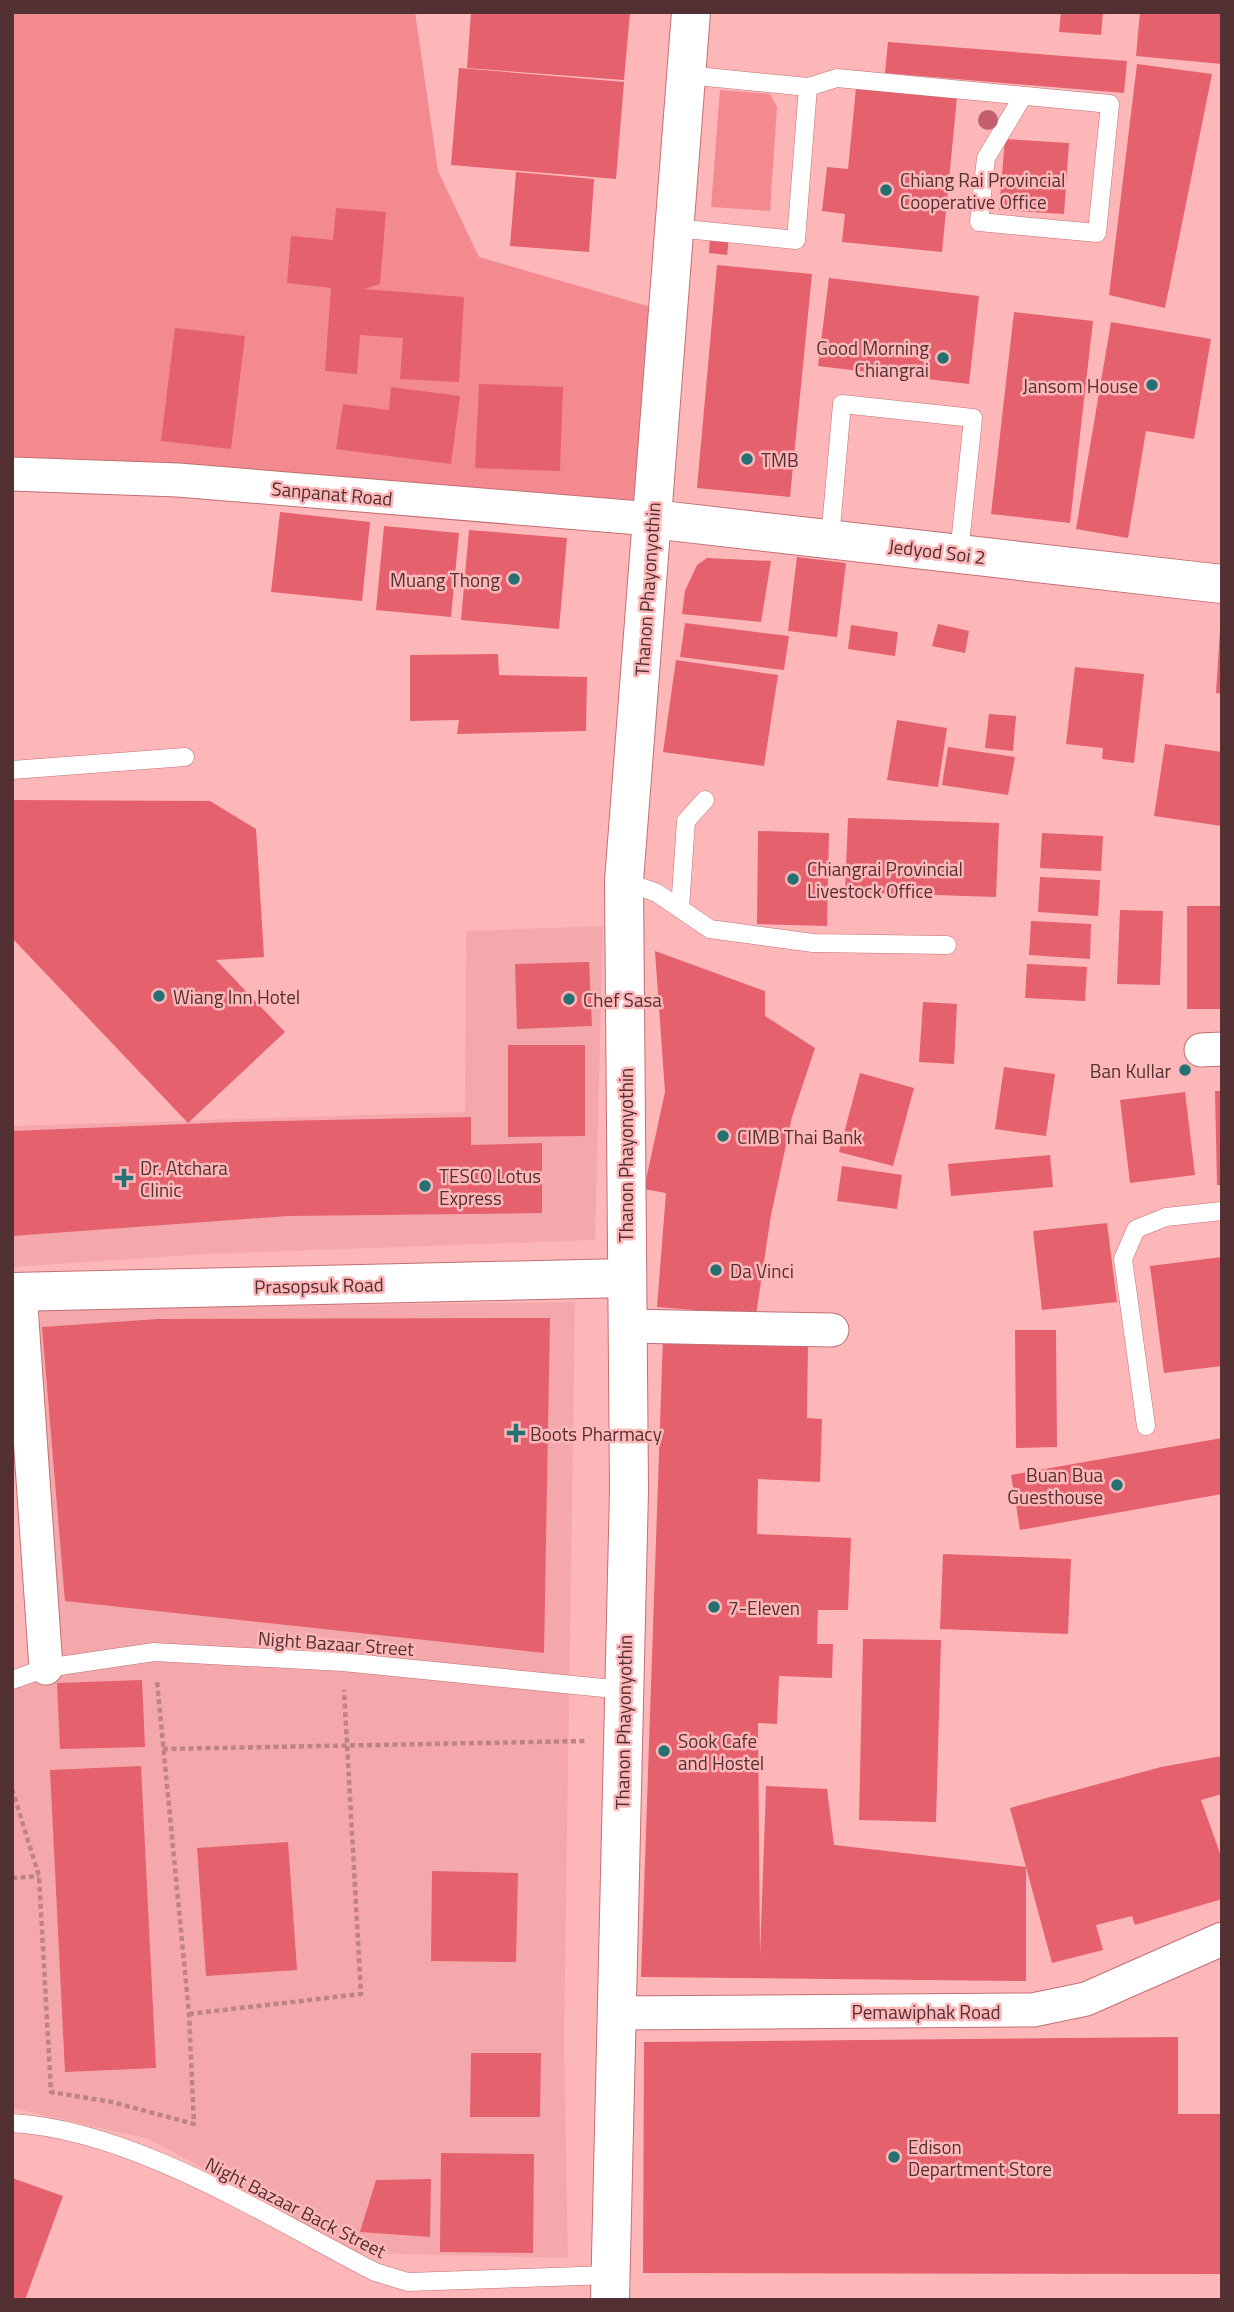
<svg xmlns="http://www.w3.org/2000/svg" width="1234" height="2312" font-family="'Titillium Web',sans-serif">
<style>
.built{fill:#f4a8ab}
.green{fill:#f38a90}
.building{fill:#e4616d}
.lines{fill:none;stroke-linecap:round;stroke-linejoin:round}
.lane-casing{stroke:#c16f73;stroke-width:19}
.street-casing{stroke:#c16f73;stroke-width:35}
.secondary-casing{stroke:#c16f73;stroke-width:40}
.path{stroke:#bd8485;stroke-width:4.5;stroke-dasharray:5 3.5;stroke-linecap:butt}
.lane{stroke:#fff;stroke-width:18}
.street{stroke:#fff;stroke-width:33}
.secondary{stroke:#fff;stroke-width:38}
.tree{fill:#c25e6d}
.poi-dot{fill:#257072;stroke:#feb7b9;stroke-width:2.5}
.labels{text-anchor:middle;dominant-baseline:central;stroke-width:5;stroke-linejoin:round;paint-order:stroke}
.poi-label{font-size:19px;fill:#533031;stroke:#feb7b9;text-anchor:start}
.street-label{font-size:19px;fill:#533031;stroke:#feb7b9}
</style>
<rect width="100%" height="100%" fill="#feb7b9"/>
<!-- built -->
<path class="built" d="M603 926 595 1240 206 1254 12 1267V1126L465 1112 466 931Z
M575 1302 564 2040 568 2258 359 2253 149 2139 12 2108V1683L46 1681 40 1309Z"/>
<!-- green -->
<path class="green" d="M12 12H415L438 171 479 257 668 312 652 519 12 486Z
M720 90 770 94 777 107 770 211 711 207Z"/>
<!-- building -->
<path class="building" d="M471 12H630L624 80 467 68Z
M1061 12H1103L1101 35 1059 32Z
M1140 12H1222V64L1136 56Z
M888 42 1127 61 1124 93 885 73Z
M1137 64 1212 74 1165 308 1109 295Z
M459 68 624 82 616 179 451 165Z
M856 88 957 97 942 252 842 242 845 214 822 211 827 167 848 169Z
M1005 139 1069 143 1064 214 999 210Z
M516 172 594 179 589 252 510 246Z
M336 208 386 212 380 284 364 289 464 297 459 382 400 379 403 338 360 335 357 374 325 371 331 288 287 283 291 236 333 240Z
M710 236 729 238 727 255 709 253Z
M717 265 812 274 790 497 697 488Z
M829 278 979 296 969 384 818 366Z
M1014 312 1093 321 1070 523 991 514Z
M1111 322 1211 339 1194 439 1146 431 1128 538 1076 529Z
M175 328 245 336 231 449 161 441Z
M479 384 563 387 560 471 475 468Z
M391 387 460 396 451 464 336 449 343 404 389 410Z
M280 512 370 522 362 601 271 592Z
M384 526 459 533 451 617 376 610Z
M469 530 567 538 559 629 461 620Z
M797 557 846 563 837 637 788 631Z
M707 558 771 561 761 622 682 614 685 591 697 565Z
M685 623 789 636 784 670 680 657Z
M938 624 969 631 965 653 932 646Z
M851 625 898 632 895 656 848 649Z
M1220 630H1222V694L1216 693Z
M498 654 499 675 587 677 586 731 457 734 459 720 410 721V655Z
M676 660 778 675 764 766 663 752Z
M1075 667 1144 674 1134 763 1102 759 1103 748 1066 744Z
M989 714 1016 716 1013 751 985 748Z
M897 720 947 728 938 787 887 780Z
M1165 744 1222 752V826L1154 816Z
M948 747 1015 757 1008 795 942 785Z
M12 800 210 801 256 829 264 957 216 960 285 1032 188 1123 12 938Z
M848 818 999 823 996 897 845 892Z
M758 831 829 833 827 926 757 924Z
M1042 833 1103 836 1101 871 1040 868Z
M1040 877 1100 880 1098 916 1038 912Z
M1187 906H1222V1009H1187Z
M1120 910 1163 911 1160 985 1117 984Z
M1031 921 1091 924 1090 959 1029 955Z
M655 951 765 991V1016L815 1048 792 1117 771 1215 756 1315 657 1307 666 1193 644 1189 665 1092Z
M589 962 592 1026 517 1029 515 964Z
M1027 964 1087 967 1085 1001 1025 998Z
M923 1002 957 1004 954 1064 919 1062Z
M508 1045H585V1136L508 1137Z
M1004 1067 1055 1074 1046 1136 995 1129Z
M860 1073 914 1088 893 1166 839 1152Z
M1215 1091H1222V1185H1217Z
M1185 1092 1195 1175 1130 1183 1120 1100Z
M471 1117V1145L542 1143V1213L288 1216 12 1236V1131L235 1122Z
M1050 1155 1053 1187 951 1196 948 1164Z
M842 1166 902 1175 897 1209 837 1201Z
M1107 1223 1117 1302 1042 1310 1033 1231Z
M1222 1257V1366L1164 1373 1150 1266Z
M550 1318 544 1653 65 1601 42 1327 158 1319Z
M1015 1330H1056L1057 1447 1016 1448Z
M663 1337 808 1339 807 1418 822 1419 820 1482 758 1479 757 1534 851 1538 848 1610H818L817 1644H833L832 1678 779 1676 777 1724 758 1723 760 1957 766 1786 827 1789 834 1845 1026 1867 1010 1808 1161 1767 1222 1756V1794L1201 1800 1222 1859V1899L1135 1925 1132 1916 1096 1925 1103 1950 1052 1963 1026 1867V1981L641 1977Z
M1222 1438V1494L1020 1530 1011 1475Z
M943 1554 1071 1559 1068 1634 940 1629Z
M863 1639 941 1640 936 1822 859 1820Z
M142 1680 145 1747 60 1749 57 1683Z
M141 1766 156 2068 65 2072 50 1770Z
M288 1842 297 1970 206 1976 197 1848Z
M432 1871 518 1873 516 1962 431 1961Z
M1178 2037V2114H1222V2274L643 2273 644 2042Z
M471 2053H541L540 2117H470Z
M441 2153 534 2154 533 2253 440 2252Z
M12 2178 63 2196 25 2300H12Z
M431 2179 430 2237 360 2232 376 2180Z"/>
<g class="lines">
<!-- lane casing -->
<g class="lane-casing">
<path id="lane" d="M808 87 837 78 1110 104 1097 233 979 222 986 158 1023 96
M675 228 796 240 808 87 686 75
M830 539 842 404 973 418 959 554
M12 770 185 757
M624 881 657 893 710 929 813 943 947 945
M680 909 686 821 705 800
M1146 1426 1123 1259 1136 1229 1166 1217 1222 1211
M12 1680 46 1668 154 1652 343 1662 624 1690
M12 2123C134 2130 268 2217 375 2272L408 2282 610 2275"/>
</g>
<!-- street casing -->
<g class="street-casing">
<path id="street" d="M12 474 178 480 652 519
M1201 1050 1222 1049
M20 1291 46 1668
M626 1326 832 1330
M616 2013 1033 2010 1086 1999 1222 1939"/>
</g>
<!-- secondary casing -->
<g class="secondary-casing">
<path id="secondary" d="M652 519 1222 584
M12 1292 625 1278
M610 2300 629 1490 624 881 691 12"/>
</g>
<!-- path -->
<path class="path" d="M163 1749 586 1741
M12 1789 39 1876 51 2092 112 2102 194 2124 189 2014 157 1681
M12 1878 39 1876
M189 2014 361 1994 344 1690"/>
<!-- lane -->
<use href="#lane" class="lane"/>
<!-- street -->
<use href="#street" class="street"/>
<!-- secondary -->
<use href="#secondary" class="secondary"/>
</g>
<!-- trees -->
<circle class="tree" cx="988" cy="120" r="10"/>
<!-- markers -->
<g class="poi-dot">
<circle cx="886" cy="190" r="7"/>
<circle cx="943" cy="358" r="7"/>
<circle cx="1152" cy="385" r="7"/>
<circle cx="747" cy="459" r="7"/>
<circle cx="514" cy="579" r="7"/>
<circle cx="793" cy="879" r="7"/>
<circle cx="159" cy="996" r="7"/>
<circle cx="569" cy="999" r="7"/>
<circle cx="1185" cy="1070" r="7"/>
<circle cx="723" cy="1136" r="7"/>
<path d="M120.5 1167.5h7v7h7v7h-7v7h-7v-7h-7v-7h7z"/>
<circle cx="425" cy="1186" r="7"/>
<circle cx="716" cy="1270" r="7"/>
<path d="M512.5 1422.5h7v7h7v7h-7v7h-7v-7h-7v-7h7z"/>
<circle cx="1117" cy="1485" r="7"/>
<circle cx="714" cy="1607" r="7"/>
<circle cx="664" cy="1751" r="7"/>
<circle cx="894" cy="2157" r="7"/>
</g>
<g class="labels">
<!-- poi labels -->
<g class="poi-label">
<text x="900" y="179">Chiang Rai Provincial<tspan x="900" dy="22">Cooperative Office</tspan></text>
<text x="929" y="347" text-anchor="end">Good Morning<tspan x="929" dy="22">Chiangrai</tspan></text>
<text x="1138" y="385" text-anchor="end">Jansom House</text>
<text x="761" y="459">TMB</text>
<text x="500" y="579" text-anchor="end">Muang Thong</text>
<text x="807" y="868">Chiangrai Provincial<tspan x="807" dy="22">Livestock Office</tspan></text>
<text x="173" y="996">Wiang Inn Hotel</text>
<text x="583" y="999">Chef Sasa</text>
<text x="1171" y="1070" text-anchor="end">Ban Kullar</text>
<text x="737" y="1136">CIMB Thai Bank</text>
<text x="140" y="1167">Dr. Atchara<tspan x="140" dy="22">Clinic</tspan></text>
<text x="439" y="1175">TESCO Lotus<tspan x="439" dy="22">Express</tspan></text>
<text x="730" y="1270">Da Vinci</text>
<text x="530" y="1433">Boots Pharmacy</text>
<text x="1103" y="1474" text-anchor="end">Buan Bua<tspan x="1103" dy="22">Guesthouse</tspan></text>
<text x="728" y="1607">7-Eleven</text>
<text x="678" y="1740">Sook Cafe<tspan x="678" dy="22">and Hostel</tspan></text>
<text x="908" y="2146">Edison<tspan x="908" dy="22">Department Store</tspan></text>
</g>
<!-- street labels -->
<g class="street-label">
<text transform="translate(332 493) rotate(5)">Sanpanat Road</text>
<text transform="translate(937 551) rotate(7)">Jedyod Soi 2</text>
<text transform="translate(647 589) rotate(-86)">Thanon Phayonyothin</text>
<text transform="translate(625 1155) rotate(-90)">Thanon Phayonyothin</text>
<text transform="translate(319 1285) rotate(-1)">Prasopsuk Road</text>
<text transform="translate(336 1643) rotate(4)">Night Bazaar Street</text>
<text transform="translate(623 1722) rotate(-89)">Thanon Phayonyothin</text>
<text x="926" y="2011">Pemawiphak Road</text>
<text transform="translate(296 2207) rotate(27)">Night Bazaar Back Street</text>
</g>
</g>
<!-- border -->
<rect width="1234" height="2312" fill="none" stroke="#533031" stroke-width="28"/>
</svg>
